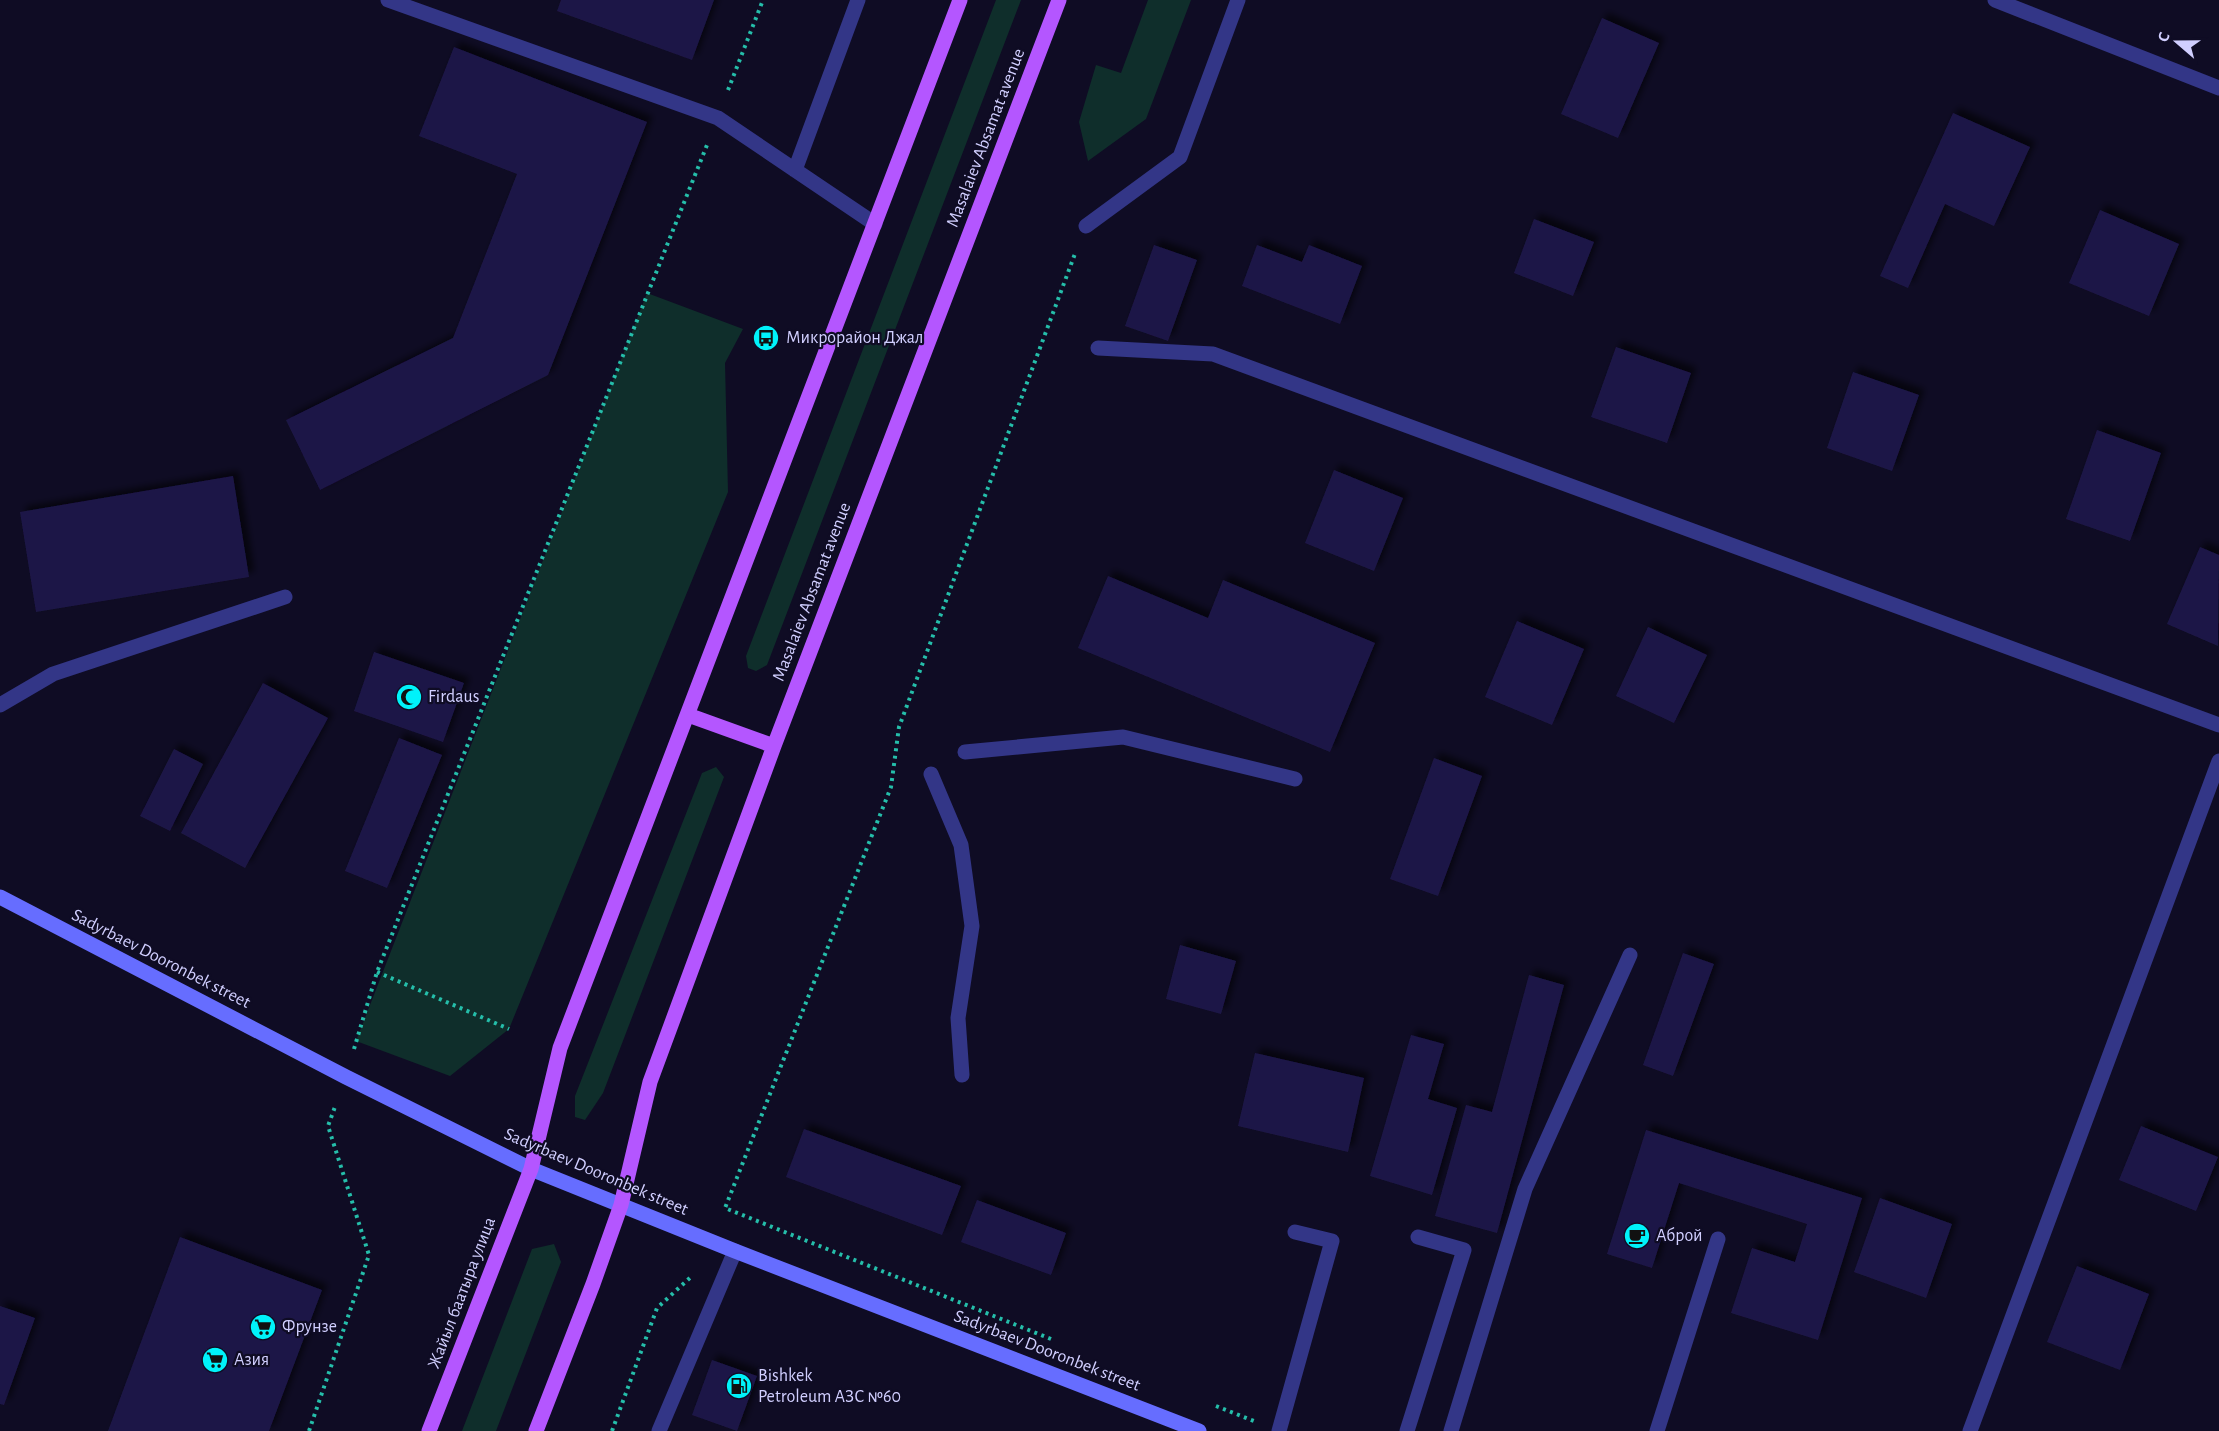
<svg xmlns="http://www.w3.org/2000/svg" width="2219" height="1431" font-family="'Alegreya Sans',sans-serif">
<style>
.green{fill:#0f2e2b}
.building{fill:#1d1746;filter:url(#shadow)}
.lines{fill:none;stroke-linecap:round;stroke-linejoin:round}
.path{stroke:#25beaa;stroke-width:4;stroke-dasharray:3 4.5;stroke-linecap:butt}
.service{stroke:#333687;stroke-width:15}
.minor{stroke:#333687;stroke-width:15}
.secondary{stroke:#666dff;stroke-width:15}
.primary{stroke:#b456ff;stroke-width:15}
.labels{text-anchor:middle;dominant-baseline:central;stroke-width:4.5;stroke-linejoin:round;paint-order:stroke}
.street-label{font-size:18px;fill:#d1cfff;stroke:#0f0c24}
.poi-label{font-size:18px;fill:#d1cfff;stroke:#0f0c24;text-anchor:start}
</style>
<defs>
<filter id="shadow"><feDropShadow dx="5.5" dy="-5.5" stdDeviation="3" flood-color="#0009"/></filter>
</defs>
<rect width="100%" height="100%" fill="#0f0c24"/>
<!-- green -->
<path class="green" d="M996 0H1021L767 665 756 671 748 668 746 656Z
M1148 0H1191L1146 119 1088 161 1079 122 1096 65 1121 73Z
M647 293 743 329 725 363 728 492 509 1029 450 1076 356 1041Z
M716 767 724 777 603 1093 585 1120 575 1117V1096L702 773Z
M554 1244 561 1262 496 1431H462L532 1249Z"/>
<!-- building -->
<path class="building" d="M561 0H714L692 60 557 11Z
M1602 18 1659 43 1618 138 1561 114Z
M454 47 647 122 548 375 320 490 286 420 453 338 517 174 419 136Z
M1953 113 2030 147 1994 226 1945 204 1908 288 1880 276Z
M2100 210 2179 244 2149 316 2069 283Z
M1534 219 1594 242 1573 296 1514 273Z
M1154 245 1197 260 1168 341 1125 326Z
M1257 245 1302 262 1309 245 1362 266 1340 324 1242 286Z
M1616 347 1691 373 1667 443 1591 417Z
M1853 372 1919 395 1892 471 1827 448Z
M2097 430 2161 453 2130 541 2066 519Z
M1334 470 1403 498 1374 571 1305 543Z
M233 476 249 577 36 612 20 512Z
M2200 547 2219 555 2218 646 2167 624Z
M1108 576 1208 618 1223 580 1375 643 1330 752 1078 648Z
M1517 621 1584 649 1552 725 1485 697Z
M1648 627 1707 655 1674 723 1616 696Z
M374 652 464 683 443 742 354 711Z
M263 683 328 718 245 868 181 833Z
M399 738 442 755 387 888 345 871Z
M174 749 203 764 170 831 140 816Z
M1434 758 1482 776 1438 896 1390 879Z
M1180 945 1236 961 1221 1014 1166 999Z
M1683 953 1714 964 1673 1076 1643 1065Z
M1529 975 1564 985 1497 1233 1435 1216 1466 1105 1492 1112Z
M1411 1035 1444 1044 1428 1099 1457 1108 1432 1195 1370 1176Z
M1255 1053 1364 1078 1348 1152 1238 1126Z
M2141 1126 2218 1157 2196 1211 2119 1180Z
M804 1129 961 1186 942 1235 786 1177Z
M1646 1130 1862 1198 1818 1340 1731 1313 1752 1248 1795 1262 1807 1224 1679 1183 1652 1268 1607 1254Z
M1880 1198 1952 1224 1926 1298 1854 1272Z
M977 1200 1066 1233 1051 1275 961 1242Z
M180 1237 322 1290 269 1431H108Z
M2077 1266 2149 1294 2120 1370 2047 1342Z
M0 1306 35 1318 4 1405 0 1404Z
M712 1360 757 1376 737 1431 692 1415Z"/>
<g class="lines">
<!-- path -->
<path class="path" d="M728 90 763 0
M377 972 509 1029
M354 1049 377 972 707 145
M1051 1339 725 1208 891 787 899 727 1076 251
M1216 1406 1254 1421
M309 1431 369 1255 328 1126 336 1104
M612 1431 657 1308 693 1275"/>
<!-- service -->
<path class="service" d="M388 0 718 118 875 224
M795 170 858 0
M0 705 53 674 285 597
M965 752 1123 737 1295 779
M931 774 961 845 972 926 958 1018 962 1075
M659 1431 735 1251
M1279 1431 1332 1241 1295 1232
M1407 1431 1464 1250 1418 1237
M1451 1431 1525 1189 1630 955
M1657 1431 1718 1239"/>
<!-- minor -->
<path class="minor" d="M1995 0 2219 88
M1086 226 1180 157 1238 0
M1098 348 1213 354 2219 725
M1970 1431 2219 761"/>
<!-- secondary -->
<path class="secondary" d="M0 897 346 1077 531 1169 735 1251 1199 1431"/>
<!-- primary -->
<path class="primary" d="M688 715 774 746
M429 1431 531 1169 560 1048 960 0
M536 1431 593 1284 621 1205 650 1082 774 746 1059 0"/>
</g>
<!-- icons -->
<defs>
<g id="bus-disc" transform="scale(1.35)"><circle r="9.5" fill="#00f2fa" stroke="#0f0c24"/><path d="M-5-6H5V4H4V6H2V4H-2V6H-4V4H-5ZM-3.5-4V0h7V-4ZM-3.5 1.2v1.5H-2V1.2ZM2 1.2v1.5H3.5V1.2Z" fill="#111"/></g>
<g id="mosque-disc" transform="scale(1.35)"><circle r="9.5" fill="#00f2fa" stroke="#0f0c24"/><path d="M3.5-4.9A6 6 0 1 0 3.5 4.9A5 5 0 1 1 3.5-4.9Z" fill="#111"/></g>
<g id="cafe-disc" transform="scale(1.35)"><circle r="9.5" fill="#00f2fa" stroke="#0f0c24"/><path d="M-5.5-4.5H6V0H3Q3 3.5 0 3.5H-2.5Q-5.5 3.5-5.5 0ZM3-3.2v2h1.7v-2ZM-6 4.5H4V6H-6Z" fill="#111"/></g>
<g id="supermarket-disc" transform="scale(1.35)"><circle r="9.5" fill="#00f2fa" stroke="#0f0c24"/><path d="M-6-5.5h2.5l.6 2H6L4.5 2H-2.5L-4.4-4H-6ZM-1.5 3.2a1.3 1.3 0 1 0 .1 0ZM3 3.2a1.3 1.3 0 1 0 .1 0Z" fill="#111"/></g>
<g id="fuel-disc" transform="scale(1.35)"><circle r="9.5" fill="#00f2fa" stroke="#0f0c24"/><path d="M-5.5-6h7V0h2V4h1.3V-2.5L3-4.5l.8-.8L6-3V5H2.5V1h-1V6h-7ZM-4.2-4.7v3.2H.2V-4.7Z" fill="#111"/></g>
</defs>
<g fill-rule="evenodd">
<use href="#bus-disc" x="766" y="338"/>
<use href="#mosque-disc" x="409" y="697"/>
<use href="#cafe-disc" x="1637" y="1236"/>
<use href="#supermarket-disc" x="263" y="1327"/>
<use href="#supermarket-disc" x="215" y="1360"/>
<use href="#fuel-disc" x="739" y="1386"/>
</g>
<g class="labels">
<!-- street labels -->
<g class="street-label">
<text transform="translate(986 138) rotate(-69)">Masalaiev Absamat avenue</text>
<text transform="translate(812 592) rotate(-69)">Masalaiev Absamat avenue</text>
<text transform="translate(161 959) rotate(27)">Sadyrbaev Dooronbek street</text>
<text transform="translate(596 1172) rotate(23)">Sadyrbaev Dooronbek street</text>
<text transform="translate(462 1293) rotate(-69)">Жайыл баатыра улица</text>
<text transform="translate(1047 1351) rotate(21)">Sadyrbaev Dooronbek street</text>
</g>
<!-- poi labels -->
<g class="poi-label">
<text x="786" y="338">Микрорайон Джал</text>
<text x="428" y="697">Firdaus</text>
<text x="1656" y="1236">Аброй</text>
<text x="282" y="1327">Фрунзе</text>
<text x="234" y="1360">Азия</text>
<text x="758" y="1376">Bishkek<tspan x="758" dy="21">Petroleum АЗС №60</tspan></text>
</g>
</g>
<!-- north arrow -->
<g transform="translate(2177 42) rotate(290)" stroke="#0f0c24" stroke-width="4.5" paint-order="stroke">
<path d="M0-4.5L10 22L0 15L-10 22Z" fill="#d1cfff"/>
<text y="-9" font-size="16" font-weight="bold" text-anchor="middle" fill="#d1cfff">С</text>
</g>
</svg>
